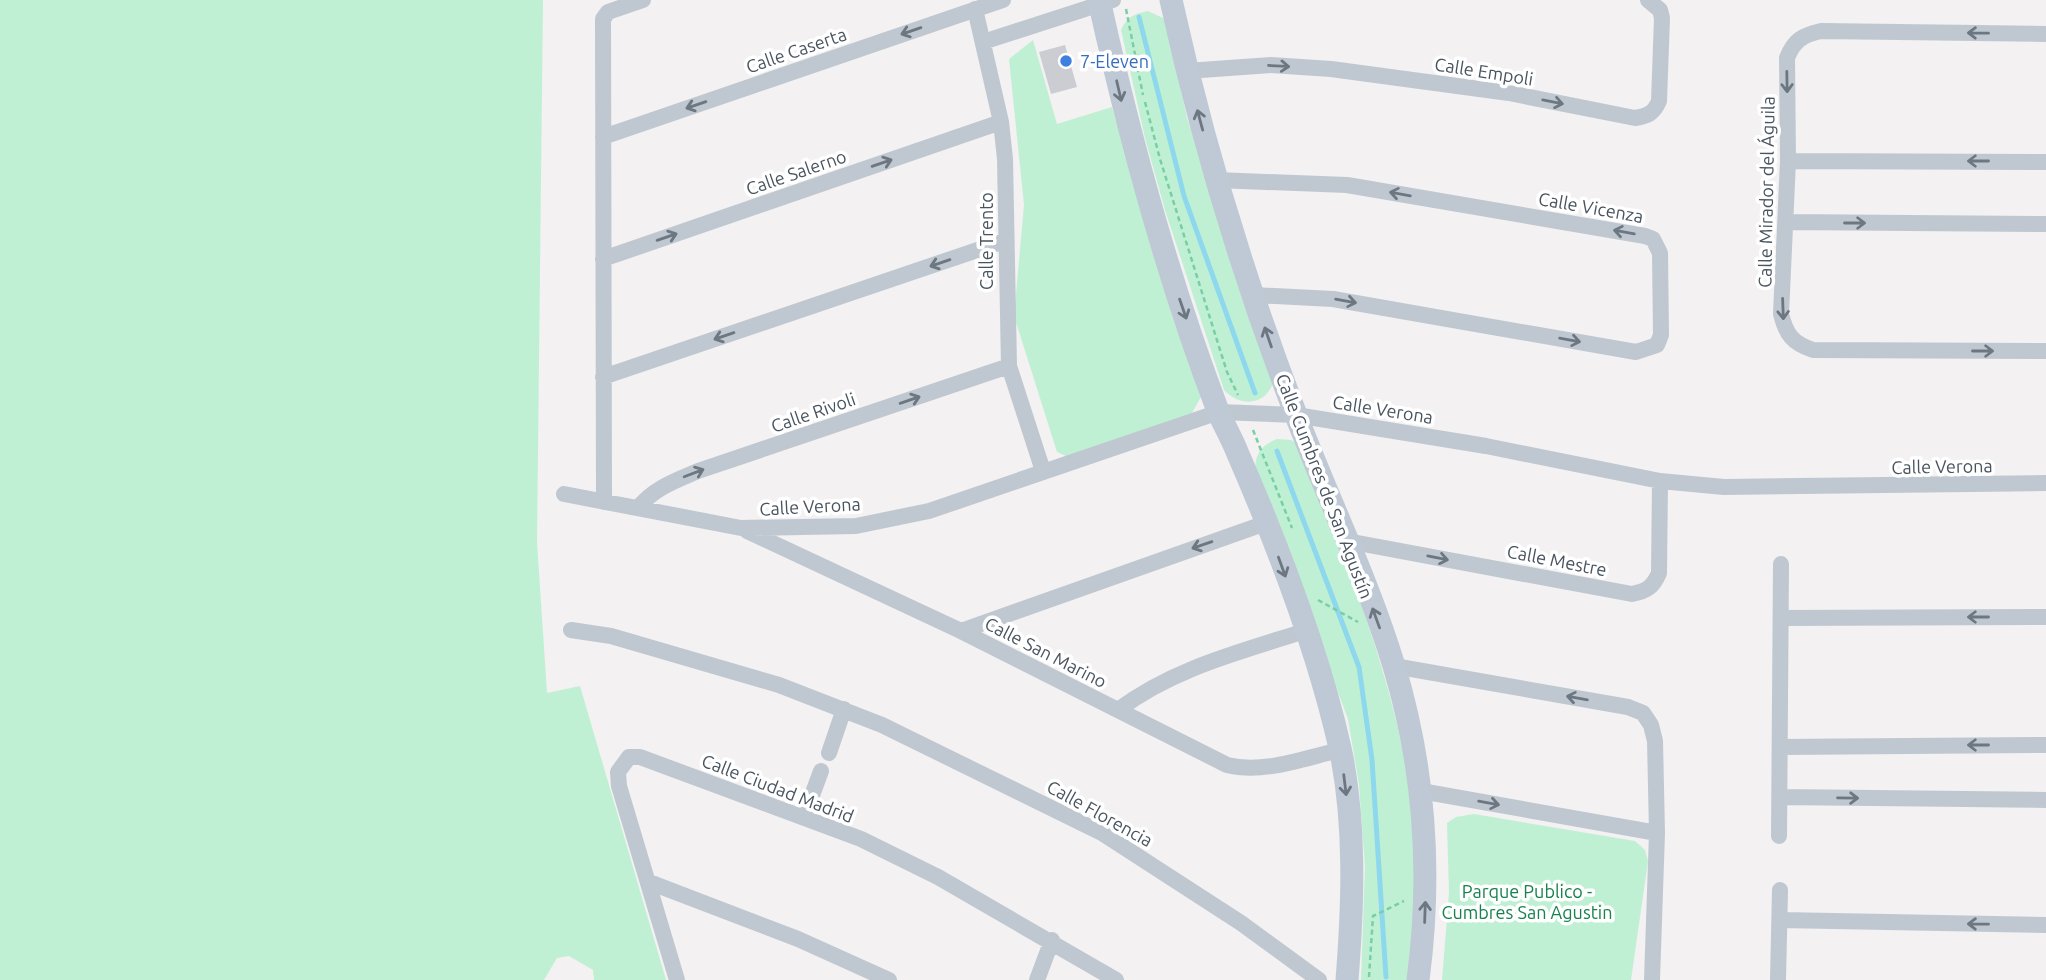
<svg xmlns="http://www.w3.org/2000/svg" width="2046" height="980" font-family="Ubuntu,sans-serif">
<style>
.green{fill:#c0f0d3}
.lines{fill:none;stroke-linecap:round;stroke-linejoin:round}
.stream{stroke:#8ed8ed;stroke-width:5}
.building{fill:#cbcdd3}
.path{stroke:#78cfa5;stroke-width:2.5;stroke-dasharray:5 3.5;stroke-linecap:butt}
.street{stroke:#bfc8d0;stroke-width:16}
.secondary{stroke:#bfc9d5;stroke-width:23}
.oneway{stroke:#6c7781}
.oneway2{stroke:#6c7782}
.shop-dot{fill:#3f7fe0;stroke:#fff;stroke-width:2.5}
.labels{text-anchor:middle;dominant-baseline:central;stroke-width:7;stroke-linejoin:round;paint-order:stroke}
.street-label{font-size:18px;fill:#49545f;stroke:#fff}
.shop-label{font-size:18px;fill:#366cbe;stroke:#fff;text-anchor:start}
.park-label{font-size:18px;fill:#17824e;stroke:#fff}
</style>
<rect width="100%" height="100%" fill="#f3f1f1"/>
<!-- green -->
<path class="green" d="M0 0H543L537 542 547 693 580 686 666 980H594L593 970 569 956 557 958 544 980H0Z
M1148 11 1163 18 1167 25 1187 118 1273 383C1265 406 1240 407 1224 390L1165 210 1145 138 1121 30C1127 17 1134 14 1148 11Z
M1033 40 1057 124 1112 107 1164 281 1202 395 1192 413 1068 457 1057 452 1014 316 1024 205 1009 59Z
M1277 439 1291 440 1301 446C1345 562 1395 676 1411 800 1420 860 1414 920 1409 980H1361L1365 867 1359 785 1348 719 1255 471C1255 454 1261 445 1277 439Z
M1474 814 1635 841 1645 850 1648 861 1631 980H1442L1449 893 1447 823 1456 817Z"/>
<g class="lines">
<!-- stream -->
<path class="stream" d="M1139 17 1184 196 1255 393
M1277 451 1359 667 1372 760 1386 977"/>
</g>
<!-- building -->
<path class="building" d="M1065 45 1077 87 1051 94 1039 52Z"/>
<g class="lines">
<!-- path -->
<path class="path" d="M1126 9 1143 95
M1145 102 1160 159 1227 372 1238 395
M1253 430 1292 528
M1318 600 1358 622
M1369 977 1373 916 1404 901"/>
<!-- street -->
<path class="street" d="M975 9 1001 122 1005 159 1009 366 1043 471
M2046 34 1821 31C1803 35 1794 40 1787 58L1788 161 1781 314C1786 334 1792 343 1813 350L2046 351
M983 42 1113 0
M1187 71 1271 65 1331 69 1509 93 1635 118C1648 116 1654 113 1659 101L1662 18 1660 10 1648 0
M603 137 1003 0
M1788 161 2046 162
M1216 180 1347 185 1645 236 1653 239 1660 253 1661 335 1657 345 1636 352 1333 299 1253 295
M1786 222 2046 224
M603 259 1001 122
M603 377 1004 241
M564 494 741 528 856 526 929 511 1219 412 1296 415 1486 446 1660 481 1724 487 2046 483
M604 502 603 19 608 12 643 0
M638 508C654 488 675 481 698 471L1009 366
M747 531 961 631 1227 765C1264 774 1304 758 1340 750
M1347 541 1632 594C1647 591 1653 587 1659 573L1660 481
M1781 618 2046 617
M571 630 611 636 779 685 882 725 1102 833 1241 923 1319 980
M961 631 1266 523
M1394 666 1628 707 1643 713 1651 725 1655 741 1657 833 1652 980
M1118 710C1174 668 1240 652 1305 631
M1780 747 2046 745
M829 753 844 709
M1421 791 1657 833
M1780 797 2046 800
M804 817 821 771
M1779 836 1781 564
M649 882 798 939 889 980
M1780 920 2046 925
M677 980 619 786 618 772 629 757H640L861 839 938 877 1116 980
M1037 980 1052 940
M1778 980 1780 890"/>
<!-- secondary -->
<path class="secondary" d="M1099 0C1130 140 1167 277 1218 411 1224 425 1232 439 1238 454 1278 546 1318 650 1340 748 1356 822 1353 905 1347 980
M1171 0C1202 141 1244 280 1296 415 1328 499 1368 580 1394 666 1425 769 1432 874 1418 980"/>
</g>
<!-- one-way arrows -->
<defs><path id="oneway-shaft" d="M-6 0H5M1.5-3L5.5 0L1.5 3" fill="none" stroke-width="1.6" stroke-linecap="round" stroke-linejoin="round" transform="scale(1.75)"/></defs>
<g class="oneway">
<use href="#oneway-shaft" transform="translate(911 31) rotate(161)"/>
<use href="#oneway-shaft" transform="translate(1978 33) rotate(-179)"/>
<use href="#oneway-shaft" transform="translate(1279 66) rotate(3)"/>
<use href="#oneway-shaft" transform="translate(1787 82) rotate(89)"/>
<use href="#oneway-shaft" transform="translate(1553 102) rotate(11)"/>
<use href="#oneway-shaft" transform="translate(696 105) rotate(161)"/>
<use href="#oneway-shaft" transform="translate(1978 161) rotate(-180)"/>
<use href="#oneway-shaft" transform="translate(882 163) rotate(-19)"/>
<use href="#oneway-shaft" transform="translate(1400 194) rotate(-170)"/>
<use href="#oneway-shaft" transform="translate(1855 223)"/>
<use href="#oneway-shaft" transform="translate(1624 232) rotate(-170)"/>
<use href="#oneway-shaft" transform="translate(667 237) rotate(-19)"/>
<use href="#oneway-shaft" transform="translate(940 263) rotate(161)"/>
<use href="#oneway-shaft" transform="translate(1346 301) rotate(10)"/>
<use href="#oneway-shaft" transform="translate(1783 309) rotate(88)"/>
<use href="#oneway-shaft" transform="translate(724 336) rotate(161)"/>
<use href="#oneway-shaft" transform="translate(1570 340) rotate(10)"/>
<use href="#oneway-shaft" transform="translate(1983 351)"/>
<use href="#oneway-shaft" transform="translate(910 400) rotate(-19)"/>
<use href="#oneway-shaft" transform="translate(694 473) rotate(-21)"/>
<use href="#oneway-shaft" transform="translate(1202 545) rotate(161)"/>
<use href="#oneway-shaft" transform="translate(1438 558) rotate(11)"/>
<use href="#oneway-shaft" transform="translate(1978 617) rotate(180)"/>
<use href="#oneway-shaft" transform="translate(1577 698) rotate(-170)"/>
<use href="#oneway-shaft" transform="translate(1978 745) rotate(180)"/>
<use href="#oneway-shaft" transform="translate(1848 798) rotate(1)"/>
<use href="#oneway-shaft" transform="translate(1489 803) rotate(10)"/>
<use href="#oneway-shaft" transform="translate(1978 924) rotate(-179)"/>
</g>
<g class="oneway2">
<use href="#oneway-shaft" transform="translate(1119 91) rotate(77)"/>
<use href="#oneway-shaft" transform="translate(1200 120) rotate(-105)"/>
<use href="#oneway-shaft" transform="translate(1183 309) rotate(71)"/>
<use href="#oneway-shaft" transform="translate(1268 337) rotate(-109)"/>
<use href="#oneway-shaft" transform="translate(1282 567) rotate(70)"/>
<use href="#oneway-shaft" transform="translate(1376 618) rotate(-110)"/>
<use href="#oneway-shaft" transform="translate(1345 785) rotate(83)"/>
<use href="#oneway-shaft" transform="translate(1425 912) rotate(-88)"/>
</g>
<!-- markers -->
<circle class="shop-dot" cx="1066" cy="61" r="7"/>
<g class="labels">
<!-- street labels -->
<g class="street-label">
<text transform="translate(796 50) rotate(-19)">Calle Caserta</text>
<text transform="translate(1484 71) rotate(9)">Calle Empoli</text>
<text transform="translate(796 172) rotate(-19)">Calle Salerno</text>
<text transform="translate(1766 192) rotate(-89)">Calle Mirador del Águila</text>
<text transform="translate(1591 207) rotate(10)">Calle Vicenza</text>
<text transform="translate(986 241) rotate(-90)">Calle Trento</text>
<text transform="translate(1383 409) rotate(9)">Calle Verona</text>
<text transform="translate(813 412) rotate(-19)">Calle Rivoli</text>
<text transform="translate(1942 466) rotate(-1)">Calle Verona</text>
<text transform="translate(1325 486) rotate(69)">Calle Cumbres de San Agustín</text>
<text transform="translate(810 506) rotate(-3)">Calle Verona</text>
<text transform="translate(1557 560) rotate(11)">Calle Mestre</text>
<text transform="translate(1046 652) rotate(27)">Calle San Marino</text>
<text transform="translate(778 788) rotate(21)">Calle Ciudad Madrid</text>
<text transform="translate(1100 813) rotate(29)">Calle Florencia</text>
</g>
<!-- shop labels -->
<g class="shop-label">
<text x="1080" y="61">7-Eleven</text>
</g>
<!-- park labels -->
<g class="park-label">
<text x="1527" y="891">Parque Publico -<tspan x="1527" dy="21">Cumbres San Agustin</tspan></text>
</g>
</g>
</svg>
